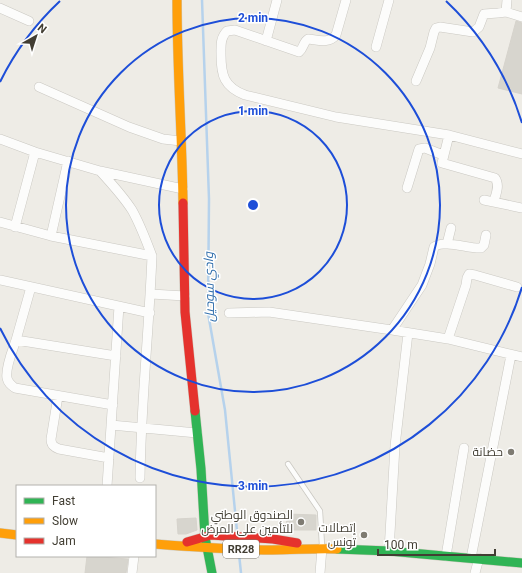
<svg xmlns="http://www.w3.org/2000/svg" width="522" height="573" font-family="Roboto,Cairo,sans-serif">
<style>
.lines{fill:none;stroke-linecap:round;stroke-linejoin:round}
.stream{stroke:#b6d2ec;stroke-width:2.5}
.building{fill:#d7d5ce;stroke:#d6d3cc}
.lane-casing{stroke:#cac8c2;stroke-width:6}
.street-casing{stroke:#cac8c2;stroke-width:10}
.fast-casing{stroke:#cdc9bd;stroke-width:10}
.slow-casing{stroke:#cdc9bd;stroke-width:10}
.jam-casing{stroke:#cdc9bd;stroke-width:10}
.lane{stroke:#fcfcfb;stroke-width:4.5}
.street{stroke:#fcfcfb;stroke-width:9}
.fast{stroke:#30b455;stroke-width:9}
.slow{stroke:#ff9f0a;stroke-width:9}
.jam{stroke:#e5322d;stroke-width:9}
.ring{fill:none;stroke:#1d4ed8;stroke-width:2}
.poi-dot{fill:#7e7b72;stroke:#fff;stroke-width:1.5}
.labels{text-anchor:middle;dominant-baseline:central;stroke-width:3;stroke-linejoin:round;paint-order:stroke}
.shield{fill:#fff;stroke:#7b7870;stroke-width:1}
.shield-label{font-size:11px;font-weight:bold;fill:#423e33}
.poi-label{font-size:12px;fill:#423e33;stroke:#fff;text-anchor:end}
.water-label{font-size:13px;font-style:italic;fill:#2f6dab;stroke:#fff}
.centre{fill:#1d4ed8;stroke:#fff;stroke-width:2}
.ring-label{font-size:12px;text-anchor:middle;font-weight:bold;fill:#1d4ed8;stroke:#fff;stroke-width:3;stroke-linejoin:round;paint-order:stroke}
</style>
<rect width="100%" height="100%" fill="#eeece6"/>
<g class="lines">
<!-- stream -->
<path class="stream" d="M202 0 209 199 208 313 225 410 237 531
M239 554 241 573"/>
</g>
<!-- building -->
<path class="building" d="M516 21 522 23V94L498 88Z
M287 514 316 515V530H286Z
M196 518 197 530 186 534H178L177 519Z
M87 556 128 559 126 573H85Z"/>
<g class="lines">
<!-- lane casing -->
<g class="lane-casing">
<path id="lane" d="M288 464 320 511 322 546"/>
</g>
<!-- street casing -->
<g class="street-casing">
<path id="street" d="M346 0 336 35C329 44 318 40 308 39 303 42 304 48 299 52L235 30 227 31C220 38 221 46 221 55 221 75 224 87 245 95L336 117 449 135 522 154
M507 0 506 12 522 17
M0 8 29 21
M266 41 277 0
M376 47 389 0
M416 81 430 48 434 32 436 28 440 27 473 32 479 27 484 14 498 13 506 12
M39 87 129 127 163 139 181 141
M449 135 442 163 495 178C500 185 496 194 494 201
M0 139 35 152 100 171 183 189
M100 171C111 183 123 196 132 210 140 224 146 240 152 256
M407 188 419 149 425 148 443 155
M484 200 522 208
M0 222 51 236 152 256C149 330 141 404 140 478
M15 227 35 152
M51 236 68 161
M447 244 451 228
M0 280 150 313
M151 294 185 296
M229 313 269 312 392 330 448 339 522 357
M392 330 422 285 430 264 434 247C445 239 468 249 481 248L484 245 486 235
M448 339 466 285 467 278 469 274 475 275 517 287
M16 340 31 287
M58 396 51 439C51 445 54 447 59 449L109 458
M113 405 15 388C11 385 8 383 7 378 5 368 13 349 16 340L116 356
M111 425 197 433
M107 486 119 306
M389 551 395 446 408 333
M446 556 464 448
M471 558 511 355
M132 573 134 556
M320 573 322 548
M475 573 479 558"/>
</g>
<!-- fast casing -->
<g class="fast-casing">
<path id="fast" d="M195 411 201 469 205 537 212 573
M337 549 389 551 522 563"/>
</g>
<!-- slow casing -->
<g class="slow-casing">
<path id="slow" d="M177 0C177 68 182 135 183 203
M0 533 17 535
M155 544C194 547 233 550 272 550 294 550 315 548 337 549"/>
</g>
<!-- jam casing -->
<g class="jam-casing">
<path id="jam" d="M183 203 185 312 195 411
M187 542 211 535 273 539 297 543"/>
</g>
<!-- lane -->
<use href="#lane" class="lane"/>
<!-- street -->
<use href="#street" class="street"/>
<!-- fast -->
<use href="#fast" class="fast"/>
<!-- slow -->
<use href="#slow" class="slow"/>
<!-- jam -->
<use href="#jam" class="jam"/>
</g>
<!-- distance rings -->
<g class="ring">
<circle cx="253" cy="205" r="94"/>
<circle cx="253" cy="205" r="187"/>
<path d="M522 287A281 281 0 0 1 0 328M0 82A281 281 0 0 1 60 1M446 1A281 281 0 0 1 522 123"/>
</g>
<!-- markers -->
<g class="poi-dot">
<circle cx="511" cy="452" r="4"/>
<circle cx="301" cy="522" r="4"/>
<circle cx="364" cy="535" r="4"/>
</g>
<g class="labels">
<!-- shield labels -->
<rect class="shield" x="223" y="540" width="36" height="18" rx="3"/>
<g class="shield-label">
<text x="241" y="549">RR28</text>
</g>
<!-- poi labels -->
<g class="poi-label">
<text x="503" y="452">حضانة</text>
<text x="293" y="515">الصندوق الوطني<tspan x="293" dy="14">للتأمين على المرض</tspan></text>
<text x="356" y="528">إتصالات<tspan x="356" dy="14">تونس</tspan></text>
</g>
<!-- water labels -->
<g class="water-label">
<text transform="translate(209 287) rotate(-91)">وادي سوحيل</text>
</g>
</g>
<circle cx="253" cy="205" r="6" class="centre"/>
<g class="ring-label">
<text x="253" y="22">2 min</text>
<text x="253" y="115">1 min</text>
<text x="253" y="490">3 min</text>
</g>
<!-- legend -->
<rect x="16" y="485" width="140" height="72" fill="#ffffff" stroke="#b3b2ad"/>
<rect x="24" y="498" width="20" height="6" fill="#30b455" stroke="#b3b2ad"/>
<text x="52" y="505" font-size="12" fill="#423e33">Fast</text>
<rect x="24" y="518" width="20" height="6" fill="#ff9f0a" stroke="#b3b2ad"/>
<text x="52" y="525" font-size="12" fill="#423e33">Slow</text>
<rect x="24" y="538" width="20" height="6" fill="#e5322d" stroke="#b3b2ad"/>
<text x="52" y="545" font-size="12" fill="#423e33">Jam</text>
<!-- north arrow -->
<g transform="translate(36 36) rotate(39)" stroke="#ffffff" stroke-width="3" paint-order="stroke">
<path d="M0-3L7 15L0 10L-7 15Z" fill="#423e33"/>
<text y="-6" font-size="11" font-weight="bold" text-anchor="middle" fill="#423e33">N</text>
</g>
<!-- scale -->
<path d="M378 549v6h117v-6" fill="none" stroke="#423e33" stroke-width="2"/>
<text x="384" y="549" font-size="12" fill="#423e33" stroke="#ffffff" stroke-width="3" paint-order="stroke">100 m</text>
</svg>
